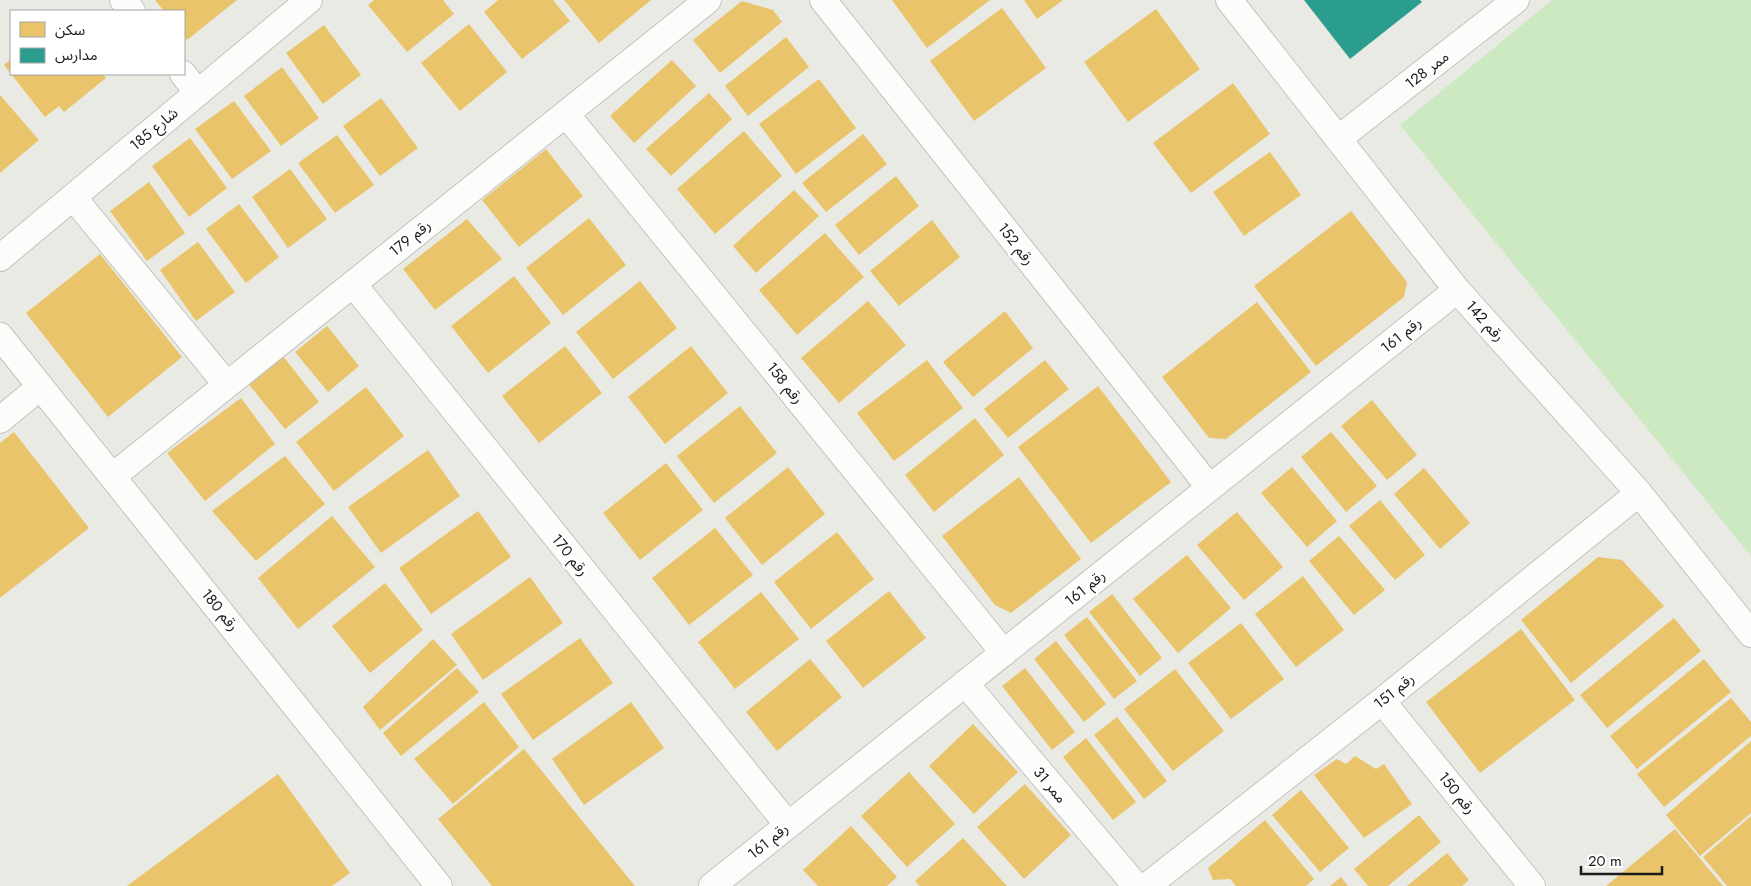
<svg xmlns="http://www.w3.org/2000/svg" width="1751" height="886" font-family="Jost,'Noto Sans Arabic',sans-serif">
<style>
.grass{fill:#cce9c2}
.homes{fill:#e9c46a}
.schools{fill:#2a9d8f}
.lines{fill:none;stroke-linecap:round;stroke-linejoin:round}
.minor-casing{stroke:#c2c2c0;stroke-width:28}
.minor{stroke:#fcfcfb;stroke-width:26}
.labels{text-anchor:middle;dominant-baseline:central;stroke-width:5;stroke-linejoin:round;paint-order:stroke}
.street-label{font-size:15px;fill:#1b1b1b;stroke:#fff}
</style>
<rect width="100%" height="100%" fill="#eaeae4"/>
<!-- grass -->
<path class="grass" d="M1552 0H1751V556L1400 125Z"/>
<!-- homes -->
<path class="homes" d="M155 0H237L187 40 184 36V11H164Z
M374 0H443L454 14 407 52 368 5Z
M498 0H553L570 21 522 59 484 12Z
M564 0H651L599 43Z
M892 0H990L927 48Z
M1024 0H1063L1037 19Z
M742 1 773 10 782 22 720 73 693 40Z
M1002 8 1046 68 974 121 930 61Z
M1156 9 1200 69 1128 122 1084 62Z
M469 24 507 72 460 111 421 63Z
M324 25 361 75 323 104 286 53Z
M786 37 809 67 748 116 725 86Z
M11 59V74H103L106 78 64 112 59 106 45 117 4 65Z
M672 60 696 86 634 143 610 116Z
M282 67 319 118 281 146 244 96Z
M819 79 856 128 796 174 759 124Z
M1233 83 1270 134 1191 193 1153 143Z
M709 93 732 119 671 176 646 149Z
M0 95 39 140 0 173Z
M381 98 418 148 380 176 343 126Z
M234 101 271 151 232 179 195 129Z
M744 131 782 176 715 234 677 189Z
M863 134 887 164 826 212 802 183Z
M337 135 374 185 335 213 298 163Z
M190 138 227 188 189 217 152 166Z
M546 149 583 196 519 247 482 200Z
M1270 152 1301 195 1244 236 1213 192Z
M290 169 327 219 288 248 252 197Z
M896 176 919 206 859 255 835 225Z
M149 182 185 233 147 261 110 211Z
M794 190 819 216 756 273 733 246Z
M239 204 279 257 246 283 206 229Z
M1351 211 1407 282 1404 297 1316 366 1254 286Z
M589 218 626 265 563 315 526 268Z
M467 219 502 259 435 310 403 269Z
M932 220 960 257 899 306 870 271Z
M825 233 864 277 797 335 759 290Z
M198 242 235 292 196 321 160 270Z
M100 254 182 357 108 417 26 313Z
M514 276 551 323 488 373 451 326Z
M640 281 677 328 613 379 576 332Z
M868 301 906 345 839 403 801 358Z
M1257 302 1311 372 1226 439 1209 438 1162 377Z
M1005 311 1033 348 973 397 943 362Z
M327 326 359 366 328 392 295 352Z
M565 346 602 393 539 443 502 396Z
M691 346 728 393 665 444 628 397Z
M283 356 319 402 285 429 247 382Z
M927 360 963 408 894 461 857 413Z
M1045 360 1069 389 1008 438 984 409Z
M1098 386 1171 482 1091 543 1018 447Z
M366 387 404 436 334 491 296 442Z
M241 398 275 444 205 501 167 453Z
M1372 400 1417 455 1387 480 1341 426Z
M740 406 777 453 714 503 677 456Z
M975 418 1004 455 934 512 905 475Z
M14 432 89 528 0 598V443Z
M1331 432 1377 486 1346 512 1301 457Z
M428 450 460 496 381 553 348 507Z
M285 456 325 504 256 561 212 511Z
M666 463 703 510 640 560 603 513Z
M788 467 825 514 762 565 725 518Z
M1292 467 1337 521 1307 547 1261 493Z
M1424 468 1470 523 1440 549 1394 494Z
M1019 477 1081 559 1011 613 995 605 942 536Z
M1380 500 1425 555 1395 580 1349 526Z
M478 511 511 557 431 614 399 568Z
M1237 512 1283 567 1244 600 1197 545Z
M332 516 375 567 298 629 258 578Z
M715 528 753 575 689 625 652 578Z
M837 532 874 579 811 629 774 582Z
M1339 536 1385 590 1354 615 1309 561Z
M1187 555 1231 608 1178 653 1133 599Z
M1598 557 1622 560 1664 606 1571 683 1521 620Z
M1303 576 1344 630 1296 667 1255 614Z
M530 577 563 623 483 680 451 634Z
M385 583 423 630 370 673 332 626Z
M889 591 926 638 863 688 826 641Z
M761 592 799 639 735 689 698 642Z
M1112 594 1162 658 1140 676 1089 612Z
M1087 617 1137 681 1114 699 1064 635Z
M1674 618 1701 651 1607 728 1580 695Z
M1241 623 1284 679 1231 719 1188 663Z
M1521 629 1575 700 1480 773 1426 702Z
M580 638 613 683 533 740 501 694Z
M433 639 457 665 380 730 363 707Z
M1056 641 1106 704 1084 722 1034 659Z
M810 659 842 697 777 751 746 712Z
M1704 659 1731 692 1637 769 1610 736Z
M457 668 479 692 401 756 383 733Z
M1025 668 1075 732 1052 750 1002 686Z
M1175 669 1224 731 1173 771 1124 709Z
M1731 698 1751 722V736L1664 807 1637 774Z
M484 702 519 747 453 804 414 759Z
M631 702 664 748 584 805 552 759Z
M1117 717 1167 781 1144 799 1094 735Z
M973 724 1018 772 974 814 929 766Z
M1086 738 1136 802 1113 820 1063 757Z
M1751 741V813L1700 856 1666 815Z
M524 749 635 886H492L438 819Z
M1355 756 1376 769 1384 764 1412 804 1364 838 1314 775 1337 759 1346 764Z
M909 772 955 824 907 867 861 816Z
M278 774 350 873 332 886H127Z
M1025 784 1071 835 1024 879 977 827Z
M1301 790 1349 848 1320 872 1272 815Z
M1419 815 1441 842 1388 886H1368L1354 869Z
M1751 816V886H1727L1703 857Z
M1265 820 1314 879 1306 886H1236L1230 879 1213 880 1208 868Z
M851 826 897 877 887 886H818L803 870Z
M1675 829 1723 886H1606Z
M963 838 1007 886H920L915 881Z
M1447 853 1469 880 1462 886H1407Z
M1341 877 1348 886H1330Z"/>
<!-- schools -->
<path class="schools" d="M1304 0H1420L1422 2 1350 59Z"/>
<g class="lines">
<!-- minor casing -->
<g class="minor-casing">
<path id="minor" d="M123 0 132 11
M823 0 1210 488
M1229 0 1457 290 1639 493 1751 634
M183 74 198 93
M566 114 1004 653
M1338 139 1516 0
M73 197 227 385
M0 258 309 0
M353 284 788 825
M0 336 439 886
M0 420 40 387
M113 476 708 0
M965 683 1136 886
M1382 701 1532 886
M712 886 1457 290
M1147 886 1382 701 1639 493"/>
</g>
<!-- minor -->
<use href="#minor" class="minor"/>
</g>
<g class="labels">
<!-- street labels -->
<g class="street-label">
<text transform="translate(1427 70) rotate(-38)">ممر 128</text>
<text transform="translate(154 129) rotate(-40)">شارع 185</text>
<text transform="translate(410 238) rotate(-39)">رقم 179</text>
<text transform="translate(1016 244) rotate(52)">رقم 152</text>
<text transform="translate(1485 321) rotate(48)">رقم 142</text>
<text transform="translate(1401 335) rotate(-39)">رقم 161</text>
<text transform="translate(785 383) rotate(51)">رقم 158</text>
<text transform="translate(570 555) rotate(51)">رقم 170</text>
<text transform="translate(1085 588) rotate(-39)">رقم 161</text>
<text transform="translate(220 610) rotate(51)">رقم 180</text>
<text transform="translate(1394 691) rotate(-39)">رقم 151</text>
<text transform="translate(1050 785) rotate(50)">ممر 31</text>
<text transform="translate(1457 793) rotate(51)">رقم 150</text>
<text transform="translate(768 841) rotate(-39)">رقم 161</text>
</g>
</g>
<!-- legend -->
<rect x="10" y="10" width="175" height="65" fill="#ffffff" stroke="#a4a4a4"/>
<rect x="20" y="22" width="25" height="15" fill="#e9c46a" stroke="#a4a4a4"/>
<text x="55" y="35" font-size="15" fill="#1b1b1b">سكن</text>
<rect x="20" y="48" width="25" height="15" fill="#2a9d8f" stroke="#a4a4a4"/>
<text x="55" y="60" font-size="15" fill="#1b1b1b">مدارس</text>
<!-- scale -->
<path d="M1581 866v8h81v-8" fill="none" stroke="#1b1b1b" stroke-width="2.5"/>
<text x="1588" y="866" font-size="15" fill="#1b1b1b" stroke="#ffffff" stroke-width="4" paint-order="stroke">20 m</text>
</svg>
